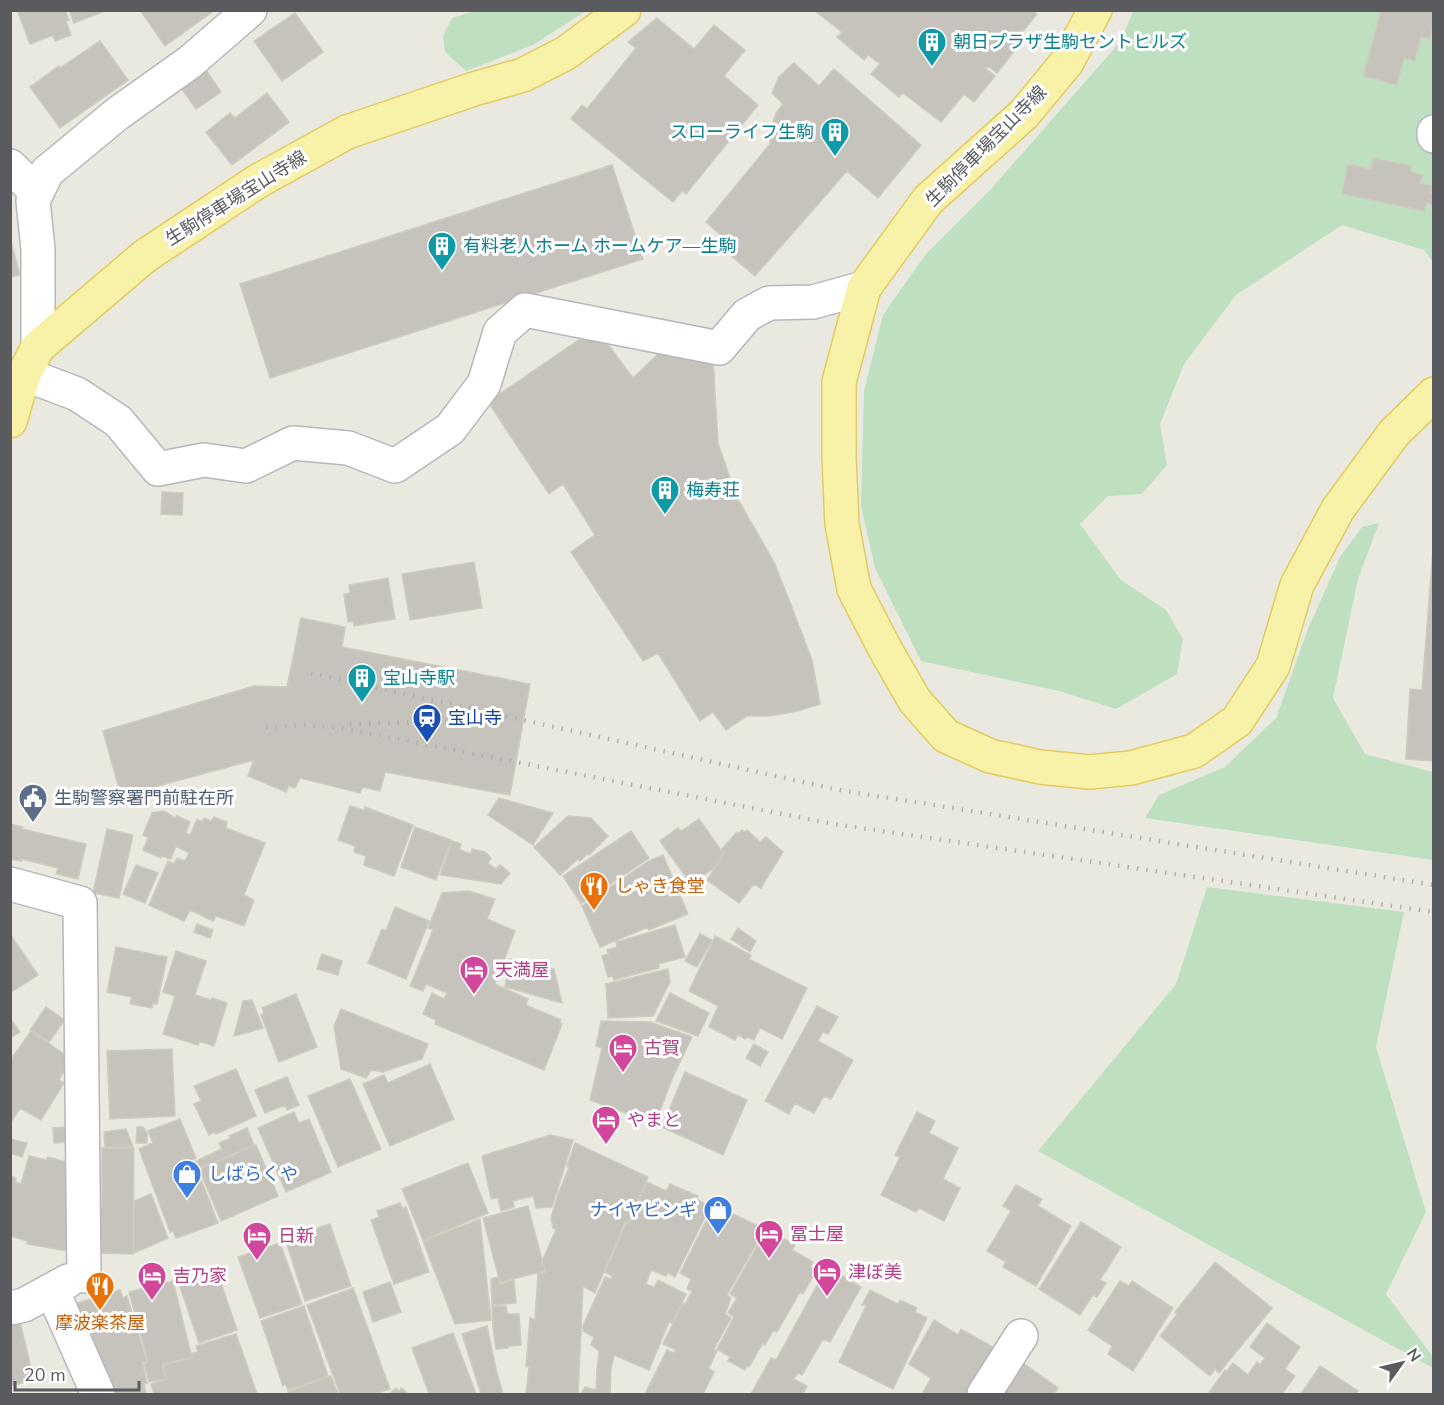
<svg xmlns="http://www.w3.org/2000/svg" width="1444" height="1405" font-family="'Nunito Sans','Noto Sans JP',sans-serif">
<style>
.green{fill:#bee0c1}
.building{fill:#c6c3bc;stroke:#cecbbf;stroke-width:1.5}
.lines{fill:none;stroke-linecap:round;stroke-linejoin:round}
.minor-casing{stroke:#b5b7bc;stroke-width:36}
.major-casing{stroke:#e4cb5f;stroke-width:36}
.minor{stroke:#fff;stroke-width:33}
.major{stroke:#f7f2a8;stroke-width:33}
.rail{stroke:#b0b1b1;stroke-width:4.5;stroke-dasharray:1.5 8;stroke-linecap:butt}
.labels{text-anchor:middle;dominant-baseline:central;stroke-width:6;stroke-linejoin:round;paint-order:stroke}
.culture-label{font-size:18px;fill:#0d838f;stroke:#fff;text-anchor:start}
.street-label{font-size:18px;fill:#595b5f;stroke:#fff}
.transit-label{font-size:18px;fill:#164399;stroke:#fff;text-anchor:start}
.service-label{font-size:18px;fill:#4e5e75;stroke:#fff;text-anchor:start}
.food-label{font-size:18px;fill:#c56008;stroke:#fff;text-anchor:start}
.hotel-label{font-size:18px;fill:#b23c85;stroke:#fff;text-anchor:start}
.shop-label{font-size:18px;fill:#366cbe;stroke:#fff;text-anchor:start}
</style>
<rect width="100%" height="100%" fill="#eae9e0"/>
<!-- green -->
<path class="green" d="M478 10H586V11L533 45 466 71 445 52 443 36 452 18Z
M1133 11H1433V262L1424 250 1342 225 1236 295 1184 364 1160 424 1167 465 1142 494 1108 496 1080 524 1121 580 1166 610 1183 639 1177 674 1116 709 1059 691 921 661 875 568 861 506 864 391 883 315 926 254 991 189 1121 41Z
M1379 523 1358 579 1333 698 1365 754 1433 772V860L1145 818 1159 795 1225 767 1276 718 1308 629 1340 557 1362 527Z
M1207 887 1404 912 1376 1047 1426 1212 1386 1294 1433 1357V1368L1038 1151 1176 984Z"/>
<!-- building -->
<path class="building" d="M17 10H65L69 20 66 21 71 35 55 41 53 35 30 44Z
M69 10H107L74 23Z
M140 10H215L165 46Z
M814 10H1032L1037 14 1015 41 1020 44 997 73 988 66 986 69 995 76 974 102 964 94 941 122 903 93 899 97 871 74 880 64 868 55 864 60 837 37 842 32Z
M1381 10H1434V24L1429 39 1421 37 1415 61 1404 58 1397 85 1363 76Z
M295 13 323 52 282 81 254 41Z
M657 18 694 49 714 25 745 50 724 76 758 105 686 194 682 191 673 202 571 119 582 105 587 109 636 48 628 42Z
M100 41 128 80 60 128 30 87 59 66 60 68Z
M794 63 819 86 834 69 921 145 878 198 847 171 755 276 722 248 727 241 706 222 770 144V132L773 122 776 113 783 104 772 93 779 77Z
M206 70 221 92 196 109 181 88Z
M267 93 289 122 232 165 206 132 230 113 235 118Z
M1373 158 1412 166 1411 172 1423 175 1420 183 1432 186 1430 193H1434V205L1426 203 1425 211 1342 194 1348 164 1371 169Z
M612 165 643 259 270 378 240 284Z
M10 238 20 275 10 277Z
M596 328 633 378 660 352 713 358 718 443 736 496 774 562 791 605 812 660 820 704 798 711 769 716H747L726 730 713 712 700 721 658 653 643 661 571 552 595 535 563 484 549 494 488 402Z
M162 492 183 493 182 515 161 514Z
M1434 536V761L1406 759 1410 689 1422 690Z
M474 562 482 608 410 620 402 574Z
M388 578 395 619 354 626 353 621 348 622 344 594 350 593 349 585Z
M301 618 345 627 342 647 530 684 510 795 385 772 380 791 363 787 360 793 300 778 295 788 289 786 286 792 248 776 254 760 121 796 103 731 254 686 287 687Z
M499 798 553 813 533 845 488 815Z
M350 806 364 810 365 807 413 825 394 876 364 865 366 856 354 852 355 846 338 840Z
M164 811 175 818 177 816 190 822 186 833 190 835 197 819 203 822 204 818 211 821 214 817 227 822 226 828 265 843 244 895 254 900 244 926 216 916 213 921 190 910 184 921 149 905 168 861 174 864 177 858 185 861 189 853 176 846 171 859 162 856 161 858 143 850 148 838 143 835 152 813Z
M568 816 591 818 608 836 589 855 587 854 580 861 578 859 560 875 534 847Z
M699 819 723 853 717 866 691 884 660 841 678 828 681 831Z
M10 824 23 827 22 829 86 844 78 879 56 874 58 868 22 859V861L10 859Z
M415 827 451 840 436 880 401 867Z
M107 829 133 835 119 898 93 893Z
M742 830 745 832 747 830 760 842 766 837 783 852 761 888 754 884 739 903 707 880 724 854 721 850 737 832 739 833Z
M631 831 649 858 581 904 563 876Z
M452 841 461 844 460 850 471 854 472 849 485 852 491 858 488 863 496 869 500 865 510 873 501 884 440 875Z
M663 855 688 914 649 930 646 928 600 947 582 906 649 861Z
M136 865 158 873 145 903 123 894Z
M469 891 495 899 487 919 515 931 495 984 528 999 526 1005 561 1020 559 1024H562L544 1070 435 1024 436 1020 423 1014 432 993 444 999 447 993 426 984 423 991 410 986 433 930 428 928 442 893Z
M395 907 429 921 406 979 368 963 382 929 386 931Z
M197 924 213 930 210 938 194 932Z
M675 925 685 957 658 964 659 968 614 980 613 976 608 977 602 956 609 954 607 950 617 947 616 942Z
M738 928 756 941 750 952 731 939Z
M10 934 38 975 10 993Z
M700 934 712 940 697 967 685 961Z
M715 936 751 955 749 959 807 988 782 1039 760 1028 754 1040 747 1037 745 1039 738 1035 735 1040 709 1027 718 1006 689 991Z
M116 947 167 957 157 1004 153 1003 152 1008 130 1004 132 997 107 992Z
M176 951 206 961 195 995 211 1000 212 998 227 1003 214 1046 199 1041 198 1045 163 1034 175 996 163 992Z
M322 954 342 961 338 975 317 969Z
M510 959 554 969 562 1003 505 987Z
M668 969 670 982 653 1016 608 1018 606 984Z
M670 993 709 1013 698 1036 656 1021Z
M296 994 317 1047 279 1062 261 1015 264 1013 262 1008Z
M252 1000 263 1028 234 1036 243 1001Z
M817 1006 838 1017 828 1034 823 1032 818 1041 853 1060 831 1099 824 1096 814 1113 795 1103 789 1114 765 1101Z
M46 1007 65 1020 49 1042 30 1030Z
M341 1009 428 1044 422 1059 383 1072 371 1070 366 1078 341 1069 334 1026Z
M10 1018 20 1032 10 1038Z
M601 1021 650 1022 692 1037 672 1079 655 1124 590 1100 602 1048 596 1046Z
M31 1031 71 1059 59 1080 64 1083 41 1120 20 1108 10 1124V1061Z
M754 1044 768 1052 760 1066 746 1058Z
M172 1049 175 1116 110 1119 107 1051Z
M430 1064 454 1119 390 1146 363 1084 384 1075 388 1083Z
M236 1069 256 1116 216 1134 214 1132 209 1135 194 1104 201 1101 194 1086Z
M685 1072 747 1100 723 1155 662 1127Z
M287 1077 299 1105 287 1110 285 1105 265 1113 255 1090Z
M350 1079 381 1149 338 1167 308 1096Z
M294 1112 299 1123 309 1119 331 1172 286 1192 258 1128Z
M917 1112 935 1121 929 1133 958 1148 943 1179 960 1188 944 1221 919 1208 916 1212 881 1195 900 1157 895 1155Z
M180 1119 196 1158 193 1159 218 1223 176 1238 173 1231 170 1232 139 1149 153 1143 148 1131Z
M70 1127V1142L54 1143 53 1128Z
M137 1127H143L147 1133V1143H136Z
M247 1128 254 1145 199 1169 196 1161 222 1149 219 1143 231 1138 229 1136Z
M126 1129 133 1147H105L104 1132Z
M550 1135 573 1140 552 1207 536 1208 533 1196 513 1201 514 1207 501 1211 498 1198 491 1199 482 1156Z
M10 1139 27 1143 22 1157 10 1153Z
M575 1143 648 1177 628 1223 625 1222 595 1293 583 1286 578 1394H526L529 1367 526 1366 530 1318 535 1319 538 1274 546 1272 542 1261 556 1230 553 1228 551 1218 558 1194 569 1168 567 1166Z
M256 1145 278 1196 221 1221 199 1169Z
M102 1148H134L133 1254 96 1253 97 1207H102Z
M29 1156 46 1160 48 1157 70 1163 68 1251 27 1244 28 1241 10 1236V1176L16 1178 15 1182 21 1184Z
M468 1163 488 1213 423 1240 402 1189Z
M647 1182 666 1191 670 1184 698 1196 696 1199 706 1204 702 1211 707 1213 675 1277 668 1273 666 1276 651 1270 646 1284 654 1287 658 1280 686 1294 672 1323 669 1322 649 1370 614 1355 611 1369 610 1394H581L585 1387 596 1390 597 1369 599 1351 591 1345 594 1337 583 1331 584 1329 582 1328 605 1277 611 1279 612 1276 605 1272 626 1224H629Z
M1016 1185 1042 1199 1038 1206 1071 1226 1036 1286 1003 1267 1006 1262 987 1251 1011 1211 1003 1206Z
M151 1194 168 1238 134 1253V1201Z
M400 1203 402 1208 406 1207 429 1272 394 1284 371 1220 379 1217 377 1211Z
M714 1205 765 1229 727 1295 731 1298 725 1314 731 1318 714 1349 717 1351 709 1368 714 1372 703 1394H645L667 1350 674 1353 676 1350 663 1344 683 1303 685 1304 692 1291 687 1289 691 1279 680 1273Z
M528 1206 545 1271 500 1282 483 1218Z
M480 1219 491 1320 455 1324 423 1241Z
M1081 1222 1121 1247 1100 1280 1106 1283 1097 1297 1093 1295 1080 1315 1039 1289Z
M330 1224 351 1286 305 1301 285 1238Z
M767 1229 795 1245 792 1250 813 1262 810 1267 816 1271 803 1294 800 1292 777 1332 773 1331 765 1345 763 1343 749 1367 747 1366 745 1370 728 1361 730 1357 717 1349 734 1317 728 1313 737 1298 730 1294Z
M280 1243 302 1304 260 1318 238 1257Z
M1215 1262 1272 1308 1219 1373 1215 1369 1210 1376 1160 1336 1177 1314 1175 1312Z
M827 1267 861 1287 830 1342 823 1339 802 1375 798 1373 794 1379 807 1386 803 1394H751L771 1358 776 1360Z
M217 1271 237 1330 199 1343 179 1284Z
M498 1277 500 1284 514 1280 516 1303 492 1305 491 1279Z
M173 1281 192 1358 162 1364 166 1379 149 1382 144 1364 148 1361 129 1292Z
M1120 1281 1129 1286 1132 1281 1173 1308 1133 1371 1108 1354 1112 1346 1088 1330Z
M390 1282 401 1312 373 1322 363 1292Z
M353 1288 390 1389 375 1394H340L307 1305Z
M120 1290 123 1298 127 1296 147 1362H142L147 1383 144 1384 146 1394H111L74 1304Z
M870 1290 898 1304 900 1300 917 1308 915 1312 927 1318 893 1389 839 1362 866 1306 862 1305Z
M304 1306 328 1376 288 1390 286 1384 283 1386 261 1321Z
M492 1306H506L507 1314H519L521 1345 508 1346V1348L496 1349 493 1328Z
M934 1320 958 1335 961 1329 1000 1351 975 1394H922L931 1378 909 1364Z
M20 1322 34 1380 10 1386V1324Z
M1267 1323 1300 1347 1285 1369 1295 1376 1282 1394H1208L1225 1370 1227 1371 1233 1363 1248 1375 1257 1362 1260 1365 1265 1358 1250 1347Z
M487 1326 496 1369 503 1394H481L462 1334Z
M453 1333 476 1394H429L412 1348Z
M236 1334 257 1394H154L151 1384 167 1379 164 1365 193 1358 192 1353 198 1352 196 1346Z
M1019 1360 1058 1388 1054 1394H992Z
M1320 1366 1358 1391 1356 1394H1301Z
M331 1376 338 1394H289L288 1392Z
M396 1388 399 1391 402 1388 408 1394H389Z"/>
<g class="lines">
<!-- minor casing -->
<g class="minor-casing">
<path id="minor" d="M1434 132V136
M10 166 37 193
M38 347V249L33 201 47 172 117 114 190 62 250 10
M24 374 77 394 118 421 158 469 204 460 246 466 293 443 348 448 395 466 450 429 484 384 500 332 525 310 719 348 747 315 769 303 813 302 864 288
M10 884 80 903 84 1276
M52 1290 98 1394
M10 1308 24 1305 68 1281
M984 1394 1021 1336"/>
</g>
<!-- major casing -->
<g class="major-casing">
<path id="major" d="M1095 10 1067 62 1024 114 928 200 864 288 839 382V457L842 524 854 589 885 649 915 701 946 736 990 756 1040 767 1089 772 1131 768 1194 751 1237 721 1273 666 1297 585 1338 509 1394 433 1434 394
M10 421 24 374 38 347 145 256 258 181 347 132 474 89 523 75 566 53 624 10"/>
</g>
<!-- minor -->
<use href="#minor" class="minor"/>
<!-- major -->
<use href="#major" class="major"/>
<!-- rail -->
<path class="rail" d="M311 673 839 790 1434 885
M350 724 503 720
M266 727 308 725 341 728 834 824 1434 912"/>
</g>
<!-- icons -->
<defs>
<g id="building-pin" transform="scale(1.5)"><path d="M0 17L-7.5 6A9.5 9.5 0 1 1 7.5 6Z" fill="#0f9aa8" stroke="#fff"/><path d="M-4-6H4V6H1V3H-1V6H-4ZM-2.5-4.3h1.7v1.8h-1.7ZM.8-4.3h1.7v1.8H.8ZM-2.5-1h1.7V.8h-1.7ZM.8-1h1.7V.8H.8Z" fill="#fff"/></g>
<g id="station-pin" transform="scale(1.5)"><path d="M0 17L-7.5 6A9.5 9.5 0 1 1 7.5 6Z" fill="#1a4fb4" stroke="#fff"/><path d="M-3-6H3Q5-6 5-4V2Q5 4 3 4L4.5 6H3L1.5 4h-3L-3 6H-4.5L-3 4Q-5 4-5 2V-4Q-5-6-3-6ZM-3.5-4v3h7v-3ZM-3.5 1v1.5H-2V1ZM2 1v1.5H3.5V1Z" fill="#fff"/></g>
<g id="civic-pin" transform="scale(1.5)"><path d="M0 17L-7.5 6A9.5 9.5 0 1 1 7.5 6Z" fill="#5c6f8a" stroke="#fff"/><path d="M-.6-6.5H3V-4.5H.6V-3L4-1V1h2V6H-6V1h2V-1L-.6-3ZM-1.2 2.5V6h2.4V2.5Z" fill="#fff"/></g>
<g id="restaurant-pin" transform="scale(1.5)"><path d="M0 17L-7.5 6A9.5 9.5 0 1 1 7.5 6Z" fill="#e8710a" stroke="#fff"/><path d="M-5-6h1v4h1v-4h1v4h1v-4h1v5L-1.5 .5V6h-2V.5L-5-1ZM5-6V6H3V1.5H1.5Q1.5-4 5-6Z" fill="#fff"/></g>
<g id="hotel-pin" transform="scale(1.5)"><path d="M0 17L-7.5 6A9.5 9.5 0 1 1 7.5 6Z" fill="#d1479c" stroke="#fff"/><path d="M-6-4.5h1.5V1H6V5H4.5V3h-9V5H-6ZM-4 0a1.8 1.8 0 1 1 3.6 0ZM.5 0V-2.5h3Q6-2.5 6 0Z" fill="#fff"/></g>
<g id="shop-pin" transform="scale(1.5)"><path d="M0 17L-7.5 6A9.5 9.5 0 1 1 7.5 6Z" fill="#3f7fe0" stroke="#fff"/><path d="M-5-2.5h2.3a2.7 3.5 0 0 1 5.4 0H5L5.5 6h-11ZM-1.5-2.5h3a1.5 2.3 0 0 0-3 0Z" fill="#fff"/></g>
</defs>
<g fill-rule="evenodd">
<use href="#building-pin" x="932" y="42"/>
<use href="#building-pin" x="835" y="132"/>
<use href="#building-pin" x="442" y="246"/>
<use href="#building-pin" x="665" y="490"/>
<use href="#building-pin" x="362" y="678"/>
<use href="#station-pin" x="427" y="718"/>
<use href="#civic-pin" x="33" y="798"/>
<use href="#restaurant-pin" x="594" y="886"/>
<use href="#hotel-pin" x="474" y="970"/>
<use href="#hotel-pin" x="623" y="1048"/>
<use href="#hotel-pin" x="606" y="1120"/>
<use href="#shop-pin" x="187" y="1174"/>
<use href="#shop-pin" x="718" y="1210"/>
<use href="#hotel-pin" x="769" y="1234"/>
<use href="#hotel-pin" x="257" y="1236"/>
<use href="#hotel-pin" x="827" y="1272"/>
<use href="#hotel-pin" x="152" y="1276"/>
<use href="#restaurant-pin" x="100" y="1286"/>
</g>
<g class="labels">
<!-- culture labels -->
<g class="culture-label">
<text x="953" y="42">朝日プラザ生駒セントヒルズ</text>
<text x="814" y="132" text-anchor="end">スローライフ生駒</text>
<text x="463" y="246">有料老人ホーム ホームケア―生駒</text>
<text x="686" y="490">梅寿荘</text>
<text x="383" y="678">宝山寺駅</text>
</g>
<!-- street labels -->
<g class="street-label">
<text transform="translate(986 146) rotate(-45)">生駒停車場宝山寺線</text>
<text transform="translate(236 198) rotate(-32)">生駒停車場宝山寺線</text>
</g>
<!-- transit labels -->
<g class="transit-label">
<text x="448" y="718">宝山寺</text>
</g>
<!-- service labels -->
<g class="service-label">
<text x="54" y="798">生駒警察署門前駐在所</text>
</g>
<!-- food labels -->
<g class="food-label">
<text x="615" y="886">しゃき食堂</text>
<text x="100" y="1323" text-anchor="middle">摩波楽茶屋</text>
</g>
<!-- hotel labels -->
<g class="hotel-label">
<text x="495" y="970">天満屋</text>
<text x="644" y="1048">古賀</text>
<text x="627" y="1120">やまと</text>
<text x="790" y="1234">冨士屋</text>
<text x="278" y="1236">日新</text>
<text x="848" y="1272">津ぼ美</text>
<text x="173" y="1276">吉乃家</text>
</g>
<!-- shop labels -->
<g class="shop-label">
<text x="208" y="1174">しばらくや</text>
<text x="697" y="1210" text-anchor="end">ナイヤビンギ</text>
</g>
</g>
<!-- border -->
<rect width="1444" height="1405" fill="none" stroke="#595b5f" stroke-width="24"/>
<!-- north arrow -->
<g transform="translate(1402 1363) rotate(56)" stroke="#ffffff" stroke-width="4.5" paint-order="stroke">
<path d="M0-4.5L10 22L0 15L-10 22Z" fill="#595b5f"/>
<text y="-9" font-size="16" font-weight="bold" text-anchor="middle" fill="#595b5f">N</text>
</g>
<!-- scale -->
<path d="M15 1381v9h124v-9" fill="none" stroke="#595b5f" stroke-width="3"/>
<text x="24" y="1381" font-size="18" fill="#595b5f" stroke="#ffffff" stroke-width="4.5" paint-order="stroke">20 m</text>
</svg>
